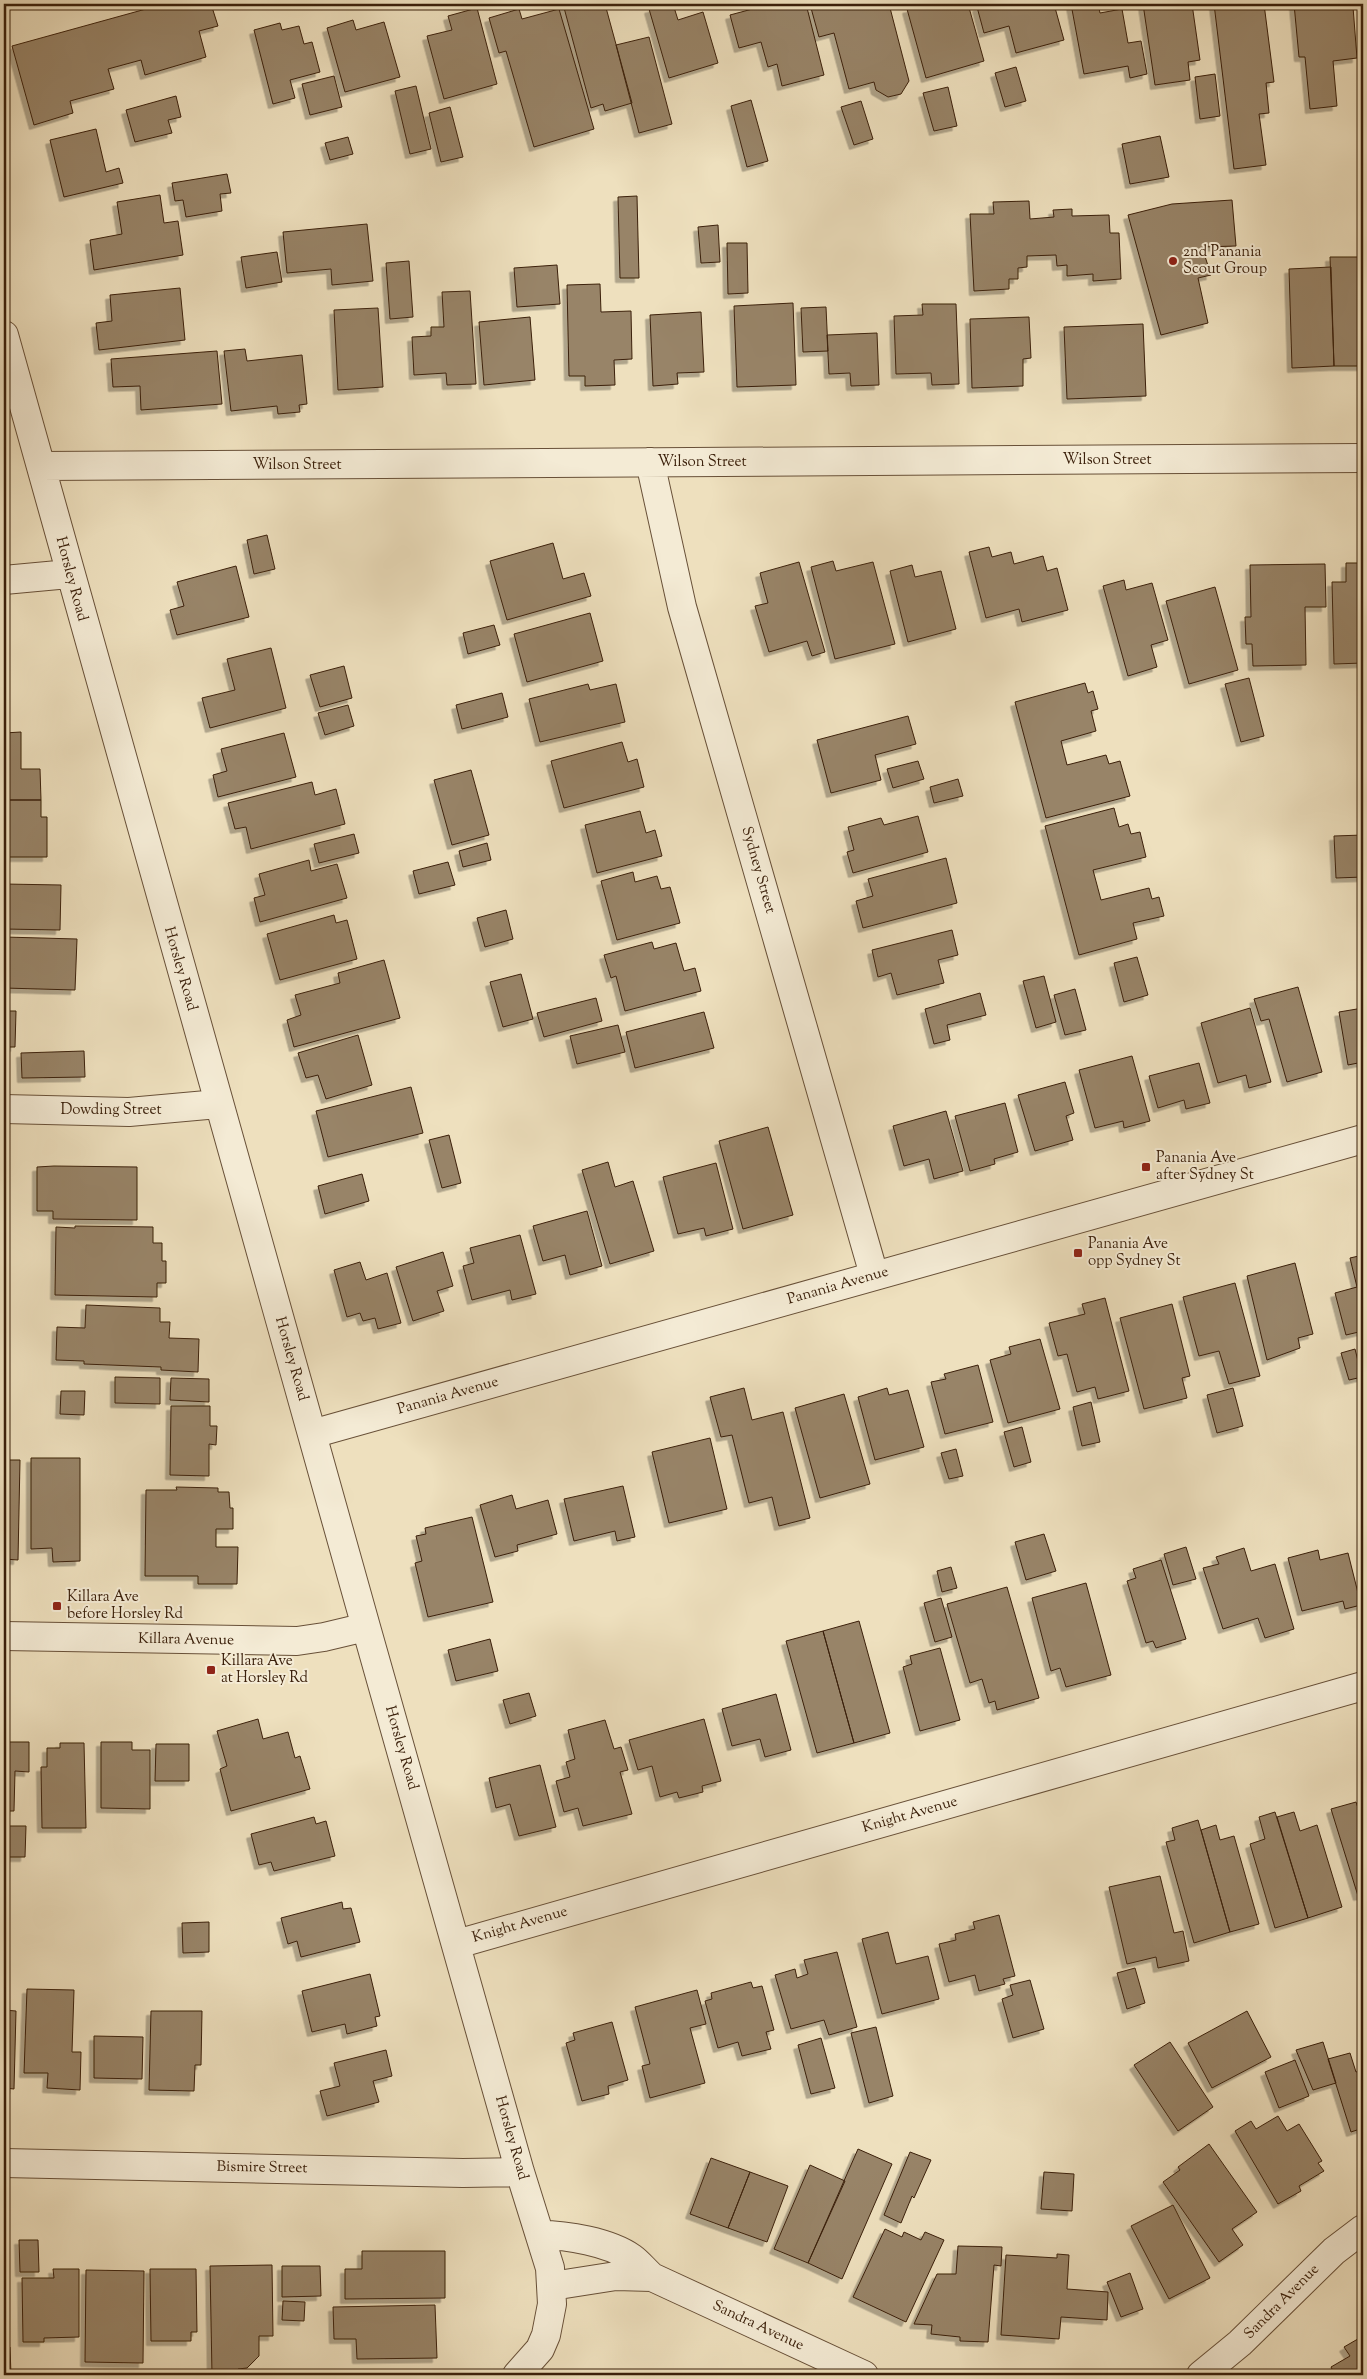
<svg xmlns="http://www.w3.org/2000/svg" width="1367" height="2379" font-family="'Sorts Mill Goudy',serif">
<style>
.building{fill:#988468;stroke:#3b200b;filter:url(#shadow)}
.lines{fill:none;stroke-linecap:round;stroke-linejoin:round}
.street-casing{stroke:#685038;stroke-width:30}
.street{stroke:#f4ebd5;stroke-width:28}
.poi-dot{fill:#8f2418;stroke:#f4ebd5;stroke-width:2}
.labels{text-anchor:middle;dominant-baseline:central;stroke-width:4;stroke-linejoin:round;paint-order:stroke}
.poi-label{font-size:15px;fill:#3b200b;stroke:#f4ebd5;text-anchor:start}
.street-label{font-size:15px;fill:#3b200b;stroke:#f4ebd5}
</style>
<defs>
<filter id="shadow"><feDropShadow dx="-4.5" dy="4.5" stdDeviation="0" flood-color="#0004"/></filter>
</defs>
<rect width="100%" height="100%" fill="#eee0be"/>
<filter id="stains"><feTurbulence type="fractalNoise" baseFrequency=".004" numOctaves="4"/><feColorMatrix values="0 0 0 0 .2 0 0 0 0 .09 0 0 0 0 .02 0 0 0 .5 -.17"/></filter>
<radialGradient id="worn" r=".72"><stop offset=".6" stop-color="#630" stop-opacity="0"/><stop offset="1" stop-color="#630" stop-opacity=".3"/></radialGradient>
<!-- building -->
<path class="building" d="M164 4H211L218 26 199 31 206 57 145 75 141 60 108 69 114 89 70 101 73 113 34 125 12 46Z
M563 4H605L632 103 605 111 603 104 591 108Z
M666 4H673L678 20 703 12 718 63 669 78 649 9Z
M771 4H806L824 75 782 86 777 64 768 67 761 42 739 48 730 15Z
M827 4H889L909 81 901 94 888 97 876 90 874 82 849 89 834 33 819 37 811 8Z
M927 4H968L984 61 926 78 907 9Z
M991 4H1054L1064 40 1016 53 1009 26 984 33 977 7Z
M1071 4H1098L1100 13 1122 9 1128 43 1141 41 1147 74 1130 78 1128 66 1084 74Z
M1143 4H1192L1200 60 1188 62 1190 80 1155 85Z
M1214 4H1264L1274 82 1266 83 1269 113 1259 114 1266 165 1234 169Z
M1294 4H1339V8L1353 7 1357 58 1333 61 1337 106 1310 109 1305 57H1299Z
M477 8 497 84 444 99 427 36 452 30 448 16Z
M519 9 522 19 559 9 594 129 534 147 506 51 499 53 489 18Z
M353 20 356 30 384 22 400 77 345 92 327 28Z
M280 23 282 30 299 26 304 44 312 42 320 72 290 80 295 98 273 104 254 30Z
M649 37 672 124 639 133 616 45Z
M1016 67 1026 101 1005 107 995 73Z
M1215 74 1220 116 1200 119 1195 77Z
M334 76 342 107 310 115 302 84Z
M416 86 431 149 410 154 395 91Z
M948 87 957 126 934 131 923 93Z
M176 96 181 117 168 120 172 133 135 142 126 110Z
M751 100 768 161 747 167 731 106Z
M861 101 873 139 854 145 841 107Z
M450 107 463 157 441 162 429 113Z
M96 129 106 172 119 168 123 183 64 197 50 140Z
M1160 136 1169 177 1130 184 1122 144Z
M348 137 353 154 330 160 325 143Z
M227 174 231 193 220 194 222 211 186 217 183 200 175 201 172 183Z
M160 195 164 223 178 221 183 255 94 270 90 240 122 234 117 202Z
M637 196 639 278H620L618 197Z
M1232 200 1236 246 1202 247 1211 275 1198 278 1208 323 1161 335 1128 215 1172 204Z
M1029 201 1030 219 1054 217 1053 210 1072 209V216L1109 215 1110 233H1119L1121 279 1093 281V274L1067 276V265L1057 266 1056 255 1027 256V267L1018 268V279H1009V289L974 291 970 214H994L993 202Z
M367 224 373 281 332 285 331 269 287 273 283 232Z
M718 225 720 262 701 263 698 227Z
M727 243H747L748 293 728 294Z
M277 252 282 282 246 288 241 257Z
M1330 257H1363V366H1334Z
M409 261 413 317 390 319 386 263Z
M557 265 560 304 517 307 514 268Z
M1331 267 1334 366 1292 368 1289 269Z
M600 284 601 312 631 311 632 359 614 360 615 385 585 386V376H569L567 285Z
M180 288 185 340 99 350 96 323 112 321 110 295Z
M470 291 476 384 447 385 446 373 414 375 412 337 431 336V327H444L442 292Z
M793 303 796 385 737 387 734 306Z
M922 304H956L959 384 932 385 931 373 896 374 894 316 923 315Z
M826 307 828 351 803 352 801 308Z
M378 308 383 387 338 390 334 310Z
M701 312 704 372 677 373 678 384 653 386 650 315Z
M530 317 535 380 484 385 479 322Z
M1029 317 1031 358 1023 359V386L972 388 970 319Z
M1143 324 1146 396 1067 399 1064 327Z
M877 333 879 385 851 386 850 373 829 374 827 335Z
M245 349 247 361 302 355 307 404 299 405 300 412 278 414 277 406 231 411 224 351Z
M217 351 222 404 141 410 140 386 113 387 111 359Z
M267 535 275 569 254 574 247 540Z
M553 543 563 579 584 573 591 596 507 620 490 561Z
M989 547 992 557 1011 552 1014 564 1043 556 1047 571 1057 568 1068 610 1022 622 1019 609 986 618 969 552Z
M833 561 836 571 873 562 895 644 835 659 811 567Z
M799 562 825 652 812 656 807 641 769 652 755 606 768 603 760 573Z
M1346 563H1363V663L1334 664 1332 582H1346Z
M1325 564 1326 607H1305L1306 665 1253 666 1252 644H1246L1245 617H1251L1250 565Z
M912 565 915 577 941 571 956 629 908 642 890 571Z
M236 566 249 617 177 635 170 610 184 606 177 582Z
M1124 580 1126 590 1152 583 1168 640 1151 645 1157 667 1128 676 1103 586Z
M1215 587 1238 670 1189 684 1166 601Z
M590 613 603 661 527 682 514 634Z
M494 625 500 645 468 654 463 633Z
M271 648 286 708 210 728 202 698 235 690 227 659Z
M344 666 352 698 320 707 310 675Z
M1249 678 1264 736 1241 742 1225 684Z
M1085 683 1088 693 1093 691 1098 709 1091 711 1096 731 1061 741 1067 765 1106 755 1109 764 1120 761 1130 796 1046 818 1015 702Z
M588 684 590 690 616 684 625 722 540 742 529 699Z
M502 693 508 717 462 729 456 705Z
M348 705 354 726 325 735 318 713Z
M908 716 916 744 875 755 881 780 831 793 817 740Z
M21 732V769H40L41 800H4V733Z
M284 733 296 777 218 797 213 775 227 771 221 749Z
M622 742 628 762 637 759 644 787 564 808 551 761Z
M918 761 924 779 893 788 887 769Z
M471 770 489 835 452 845 434 780Z
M958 779 963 796 934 803 930 787Z
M312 782 315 795 336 789 345 824 251 849 246 827 235 829 228 803Z
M4 800H41V817H47V857H4Z
M1114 808 1119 827 1128 824 1131 834 1140 832 1146 857 1093 870 1101 900 1149 888 1152 899 1159 897 1164 916 1133 923 1137 939 1079 955 1045 826Z
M640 811 646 833 655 830 662 856 597 873 585 825Z
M918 816 928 852 853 873 847 852 854 850 848 827 881 818 884 825Z
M354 834 359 853 319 863 314 844Z
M1363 835V877L1336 878 1334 836Z
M487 843 491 860 463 867 459 851Z
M946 858 957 903 863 928 856 901 873 896 868 879Z
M309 860 311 871 337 864 347 898 260 922 254 898 265 895 259 874Z
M448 862 455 885 419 894 413 871Z
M633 872 635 882 657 876 661 889 670 887 680 923 617 940 601 881Z
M4 884 61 885 60 930 4 929Z
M506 910 513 939 485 947 477 918Z
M334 915 336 923 347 920 357 959 280 980 267 934Z
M952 930 958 955 938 960 944 983 897 995 891 973 878 977 872 950Z
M4 937 77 939 75 990 4 988Z
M652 942 654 949 676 943 684 971 695 968 701 991 625 1011 616 976 611 978 604 955Z
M1137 957 1148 995 1124 1002 1114 963Z
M384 960 400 1018 294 1047 287 1020 301 1015 295 995 340 983 338 973Z
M521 974 533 1019 503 1027 490 982Z
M1044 976 1056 1022 1036 1028 1023 981Z
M1298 987 1322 1072 1287 1082 1269 1019 1261 1021 1254 999Z
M1075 989 1086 1030 1065 1035 1054 995Z
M980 993 986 1015 947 1025 950 1040 934 1044 925 1009Z
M596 998 602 1021 544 1037 537 1013Z
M1250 1008 1271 1082 1249 1088 1246 1075 1218 1083 1201 1023Z
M1363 1008V1062L1348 1065 1339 1012Z
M4 1011H16L15 1047H4Z
M704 1012 714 1048 635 1068 626 1032Z
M618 1025 625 1052 577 1064 570 1036Z
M358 1035 372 1085 326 1099 318 1075 306 1078 298 1053Z
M84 1051 85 1077 22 1078 21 1053Z
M1132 1056 1150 1121 1124 1128 1123 1121 1095 1128 1079 1070Z
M1199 1063 1210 1103 1186 1109 1184 1100 1158 1108 1149 1076Z
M1065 1082 1074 1113 1066 1116 1073 1140 1035 1151 1018 1095Z
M411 1087 423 1133 328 1157 316 1111Z
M1005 1103 1018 1152 994 1159 995 1164 970 1171 955 1116Z
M946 1111 963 1171 934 1179 929 1159 904 1166 893 1126Z
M768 1127 793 1215 743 1229 719 1141Z
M449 1135 461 1183 442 1188 429 1140Z
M608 1162 615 1187 633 1181 654 1251 610 1264 582 1170Z
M716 1163 733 1229 706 1236 704 1228 678 1234 663 1177Z
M54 1166 137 1167V1220L53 1219V1211H37V1167Z
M362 1174 369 1201 325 1214 318 1186Z
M587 1211 602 1266 570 1275 565 1255 543 1261 533 1226Z
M75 1226 153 1227V1243H162V1261H166V1283H157V1297L55 1295 56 1227 75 1228Z
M520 1235 536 1294 512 1300 510 1290 472 1300 463 1266 474 1263 470 1248Z
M443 1252 453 1286 437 1291 444 1311 413 1321 396 1267Z
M1363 1255V1331L1346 1335 1335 1293 1357 1287 1350 1258Z
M360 1262 366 1280 387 1273 401 1323 378 1329 375 1318 363 1321 360 1313 347 1317 334 1270Z
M1295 1263 1313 1334 1298 1338 1300 1348 1267 1360 1247 1276Z
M1235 1283 1260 1376 1229 1384 1219 1351 1199 1356 1183 1297Z
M1105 1298 1129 1391 1098 1399 1095 1387 1077 1392 1067 1354 1058 1356 1049 1323 1085 1314 1082 1304Z
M1172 1304 1190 1376 1182 1378 1187 1398 1144 1409 1120 1318Z
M86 1305 160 1308V1322H170L169 1338 199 1339 198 1372 161 1370V1367L84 1364V1361L56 1360 57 1327 85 1328Z
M1040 1339 1060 1409 1008 1423 990 1360 1011 1354 1009 1347Z
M1355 1349 1362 1377 1349 1380 1341 1353Z
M978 1365 993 1422 945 1434 931 1382 946 1379 944 1374Z
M115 1377 160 1378V1404L115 1403Z
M171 1378 209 1379V1402L170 1400Z
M744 1388 752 1420 783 1412 810 1518 779 1526 772 1497 749 1503 732 1435 721 1437 710 1397Z
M887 1388 889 1395 908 1390 924 1447 875 1460 858 1397Z
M1233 1388 1243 1426 1217 1433 1207 1395Z
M61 1391H85L84 1415 60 1414Z
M844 1394 870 1484 820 1498 795 1408Z
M1091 1402 1100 1442 1082 1446 1073 1407Z
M171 1406H210V1426H217L216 1445 209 1444V1476L170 1475Z
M1022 1427 1031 1462 1014 1467 1004 1432Z
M710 1438 727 1509 669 1523 652 1452Z
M956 1449 963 1476 949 1479 941 1453Z
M31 1458H80V1561L53 1562 52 1548 31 1549Z
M4 1460H20L18 1560 4 1559Z
M623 1486 635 1537 617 1541 615 1531 574 1541 564 1499Z
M176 1487 218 1488V1492H229L230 1508H233V1529H216V1547H238L237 1584H198V1576H145L146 1490H177Z
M512 1495 516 1509 548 1500 557 1534 517 1545 518 1551 495 1557 480 1505Z
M472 1517 493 1602 428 1617 415 1563 422 1561 416 1536 426 1534 425 1528Z
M1044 1534 1056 1571 1026 1580 1015 1542Z
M1186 1547 1196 1579 1173 1585 1164 1554Z
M1244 1548 1251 1571 1275 1564 1294 1629 1265 1638 1258 1618 1223 1629 1203 1568 1219 1564 1216 1557Z
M1318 1550 1320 1560 1348 1553 1361 1605 1345 1609 1343 1601 1302 1611 1288 1558Z
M1161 1560 1186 1639 1156 1648 1153 1641 1146 1643 1127 1581 1136 1578 1133 1569Z
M951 1567 957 1588 942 1592 937 1571Z
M1086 1583 1111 1675 1066 1687 1060 1668 1051 1671 1032 1598Z
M1007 1587 1039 1698 997 1710 995 1701 989 1703 982 1679 970 1683 947 1604Z
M941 1598 952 1637 935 1642 924 1603Z
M859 1621 890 1733 854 1743 823 1631Z
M823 1631 854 1743 817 1753 786 1641Z
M490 1639 498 1671 456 1681 448 1650Z
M940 1648 960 1720 920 1731 903 1667 912 1664 910 1656Z
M529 1693 536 1716 510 1724 503 1700Z
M776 1694 791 1750 765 1757 760 1739 732 1746 722 1709Z
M258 1719 263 1739 288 1732 295 1758 300 1756 310 1789 231 1811 220 1769 227 1766 217 1731Z
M704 1719 721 1781 702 1786 703 1792 679 1798 677 1792 660 1797 652 1766 638 1770 629 1740Z
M605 1720 614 1749 621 1747 628 1770 620 1772 632 1814 583 1826 578 1808 564 1812 556 1781 570 1777 566 1762 575 1759 568 1730Z
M4 1742H29V1772L15 1771 14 1811H4Z
M101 1742H132V1750H150V1809L101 1808Z
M60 1743H84L86 1828H42L41 1767H47V1748H60Z
M156 1744H189V1781H155Z
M540 1765 556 1827 519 1836 510 1804 496 1808 489 1778Z
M1356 1802 1359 1811 1363 1810V1895L1358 1896 1331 1809Z
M1275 1812 1308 1918 1275 1928 1250 1844 1265 1839 1259 1817Z
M1294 1812 1300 1831 1317 1825 1342 1907 1308 1918 1277 1817Z
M314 1817 316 1824 326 1821 335 1856 274 1871 271 1862 259 1865 251 1834Z
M1198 1820 1230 1932 1194 1943 1166 1842 1175 1840 1172 1828Z
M1216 1825 1220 1840 1234 1836 1259 1924 1230 1932 1201 1830Z
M4 1826H26L25 1857H4Z
M1160 1876 1174 1933 1183 1931 1189 1961 1158 1968 1156 1957 1127 1964 1109 1887Z
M342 1902 343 1909 351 1908 360 1942 301 1957 297 1941 288 1944 281 1918Z
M999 1915 1015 1976 1003 1979 1005 1984 979 1991 975 1975 949 1982 939 1944 956 1940 955 1934 975 1929 973 1922Z
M209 1922V1952L183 1953 182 1923Z
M888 1932 896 1964 928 1956 939 1999 882 2014 862 1939Z
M837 1952 857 2027 829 2035 824 2020 791 2029 775 1975 795 1969 797 1978 808 1974 804 1960Z
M1135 1968 1145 2003 1127 2009 1117 1973Z
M370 1974 380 2016 375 2017 377 2026 347 2034 345 2024 312 2032 302 1991Z
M1030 1980 1044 2029 1013 2038 1002 1999 1013 1995 1010 1985Z
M751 1982 753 1988 762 1986 774 2030 766 2032 771 2049 742 2056 738 2042 718 2048 705 2001 712 1999 711 1993Z
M27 1989 74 1990 72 2052H81L80 2090 47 2088 48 2073H24Z
M697 1990 706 2024 690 2028 705 2083 650 2098 642 2066 650 2064 635 2007Z
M4 2010 16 2011 14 2089 4 2088Z
M151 2011H202L201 2065H195L194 2091 149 2090Z
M1247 2011 1271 2057 1212 2088 1188 2043Z
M612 2022 628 2080 608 2086 609 2094 582 2101 566 2043 575 2040 573 2033Z
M876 2027 893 2096 869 2103 851 2033Z
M94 2036 143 2037 142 2079 94 2078Z
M821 2038 835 2088 811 2094 798 2045Z
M1170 2042 1213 2107 1178 2131 1134 2065Z
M1323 2042 1336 2083 1313 2090 1296 2050Z
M386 2050 392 2076 373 2081 379 2102 327 2116 320 2091 340 2086 334 2063Z
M1350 2053 1356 2072 1363 2070V2128L1351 2132 1328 2059Z
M1295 2060 1309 2096 1279 2108 1265 2072Z
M1278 2116 1287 2131 1299 2124 1322 2161 1318 2163 1324 2171 1299 2186 1301 2191 1278 2204 1235 2131 1251 2121 1256 2129Z
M1209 2144 1257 2212 1232 2229 1243 2245 1219 2262 1163 2182 1180 2170 1178 2167Z
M858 2149 892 2164 842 2279 808 2263Z
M910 2152 931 2160 914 2198 912 2196 901 2223 884 2215Z
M711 2158 750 2172 728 2228 690 2214Z
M810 2165 845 2181 808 2263 774 2249Z
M750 2172 788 2186 767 2242 728 2228Z
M1044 2172 1074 2174 1072 2211 1041 2209Z
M1173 2205 1210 2278 1169 2299 1131 2226Z
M885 2229 902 2237 904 2232 921 2240 925 2232 944 2240 906 2322 853 2297Z
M19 2240H38L39 2272H20Z
M958 2246 1002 2247 1001 2266 994 2265 988 2342 960 2341V2337L931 2334 932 2325 914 2324 937 2274H956Z
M362 2251H445V2298L345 2299V2269H362Z
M1057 2254 1069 2255 1067 2289 1108 2292 1107 2320 1061 2317 1059 2339 1001 2335 1006 2255 1057 2258Z
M4 2265H5L6 2328H4Z
M272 2265 273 2336H259V2356L247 2368 238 2369V2375H212L210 2266Z
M282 2266H320L321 2296 282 2297Z
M53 2269H79V2337L44 2338V2342H23L22 2278H54Z
M150 2269H196L197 2332H191V2341H151Z
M86 2270 144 2271 143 2363 85 2362Z
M1130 2273 1143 2309 1121 2317 1107 2282Z
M283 2301 305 2302 304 2321 282 2320Z
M435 2305 437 2358 357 2359 356 2339H334L333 2307Z
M1363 2336V2375H1335L1331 2367 1350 2356 1344 2347Z
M4 2347H10L11 2375H4Z
M305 2370 389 2372V2375H305Z"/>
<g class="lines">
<!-- street casing -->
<g class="street-casing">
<path id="street" d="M4 335 366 1627 520 2172 550 2268 552 2304 546 2335 540 2349 517 2375
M650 462 682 607 874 1275
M41 466 1363 458
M4 580 69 574
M4 1109 129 1112 218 1104
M312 1434 1363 1139
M4 1636 297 1641 324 1637 366 1627
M457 1944 1363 1686
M4 2163 463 2173 520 2172
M540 2235C567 2235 609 2242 632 2258 639 2263 645 2271 652 2277L864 2375
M552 2286 616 2276 652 2277
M1201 2375 1240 2343 1334 2251 1363 2229"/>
</g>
<!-- street -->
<use href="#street" class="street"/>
</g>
<!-- markers -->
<g class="poi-dot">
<circle cx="1173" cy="261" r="5"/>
<rect x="1141" y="1162" width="10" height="10" rx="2.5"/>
<rect x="1073" y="1248" width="10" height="10" rx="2.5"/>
<rect x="52" y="1601" width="10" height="10" rx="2.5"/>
<rect x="206" y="1665" width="10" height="10" rx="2.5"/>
</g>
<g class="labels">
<!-- poi labels -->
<g class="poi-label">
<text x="1183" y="252">2nd Panania<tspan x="1183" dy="17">Scout Group</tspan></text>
<text x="1156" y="1158">Panania Ave<tspan x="1156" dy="17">after Sydney St</tspan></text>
<text x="1088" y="1244">Panania Ave<tspan x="1088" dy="17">opp Sydney St</tspan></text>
<text x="67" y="1597">Killara Ave<tspan x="67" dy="17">before Horsley Rd</tspan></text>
<text x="221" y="1661">Killara Ave<tspan x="221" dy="17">at Horsley Rd</tspan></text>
</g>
<!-- street labels -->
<g class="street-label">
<text x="1107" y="460">Wilson Street</text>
<text x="702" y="462">Wilson Street</text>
<text x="297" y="465">Wilson Street</text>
<text transform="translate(71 579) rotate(75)">Horsley Road</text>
<text transform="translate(758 870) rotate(74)">Sydney Street</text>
<text transform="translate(180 969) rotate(74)">Horsley Road</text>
<text x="111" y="1110">Dowding Street</text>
<text transform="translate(838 1286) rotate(-16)">Panania Avenue</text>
<text transform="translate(291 1359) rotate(74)">Horsley Road</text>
<text transform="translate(448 1396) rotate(-16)">Panania Avenue</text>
<text transform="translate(186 1640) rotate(1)">Killara Avenue</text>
<text transform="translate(401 1748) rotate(74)">Horsley Road</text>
<text transform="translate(910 1815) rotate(-16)">Knight Avenue</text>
<text transform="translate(520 1925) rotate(-16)">Knight Avenue</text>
<text transform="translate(511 2138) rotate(74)">Horsley Road</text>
<text transform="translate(262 2168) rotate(1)">Bismire Street</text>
<text transform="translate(1282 2302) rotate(-45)">Sandra Avenue</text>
<text transform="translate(758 2326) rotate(25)">Sandra Avenue</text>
</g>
</g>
<!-- margin -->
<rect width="1367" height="2379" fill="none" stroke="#eee0be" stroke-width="20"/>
<rect x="5" y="5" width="1357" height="2369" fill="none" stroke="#3b200b" stroke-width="2.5"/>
<rect x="10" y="10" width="1347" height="2359" fill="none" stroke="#3b200b"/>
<rect width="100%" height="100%" filter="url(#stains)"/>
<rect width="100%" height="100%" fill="url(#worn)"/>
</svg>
